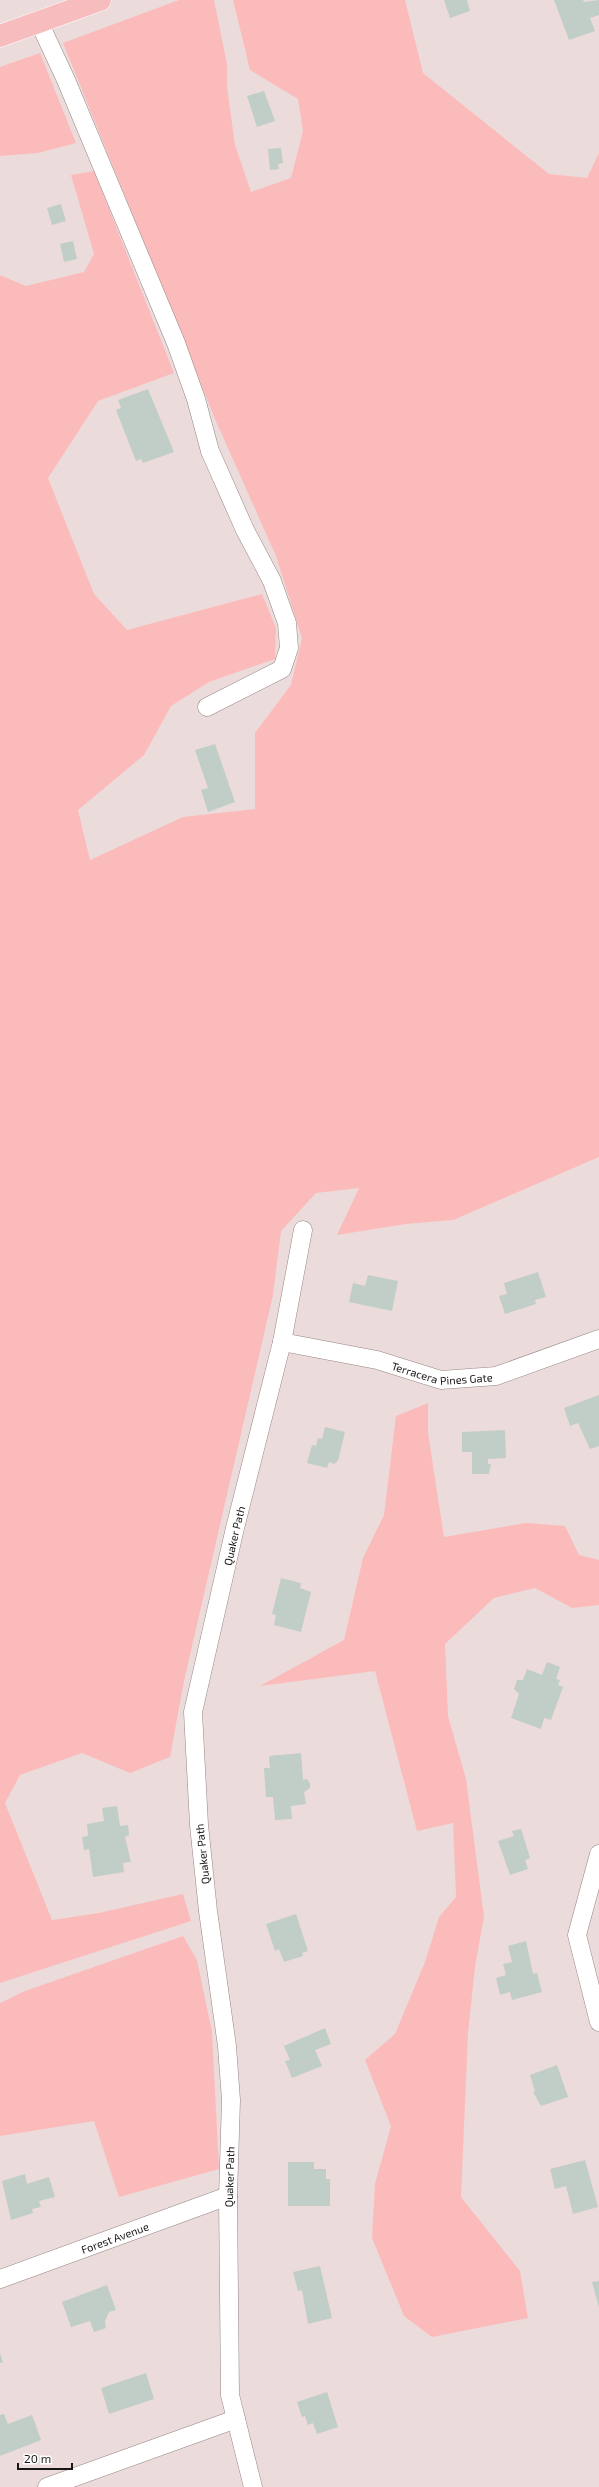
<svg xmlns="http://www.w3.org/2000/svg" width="599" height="2487" font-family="'Exo 2',sans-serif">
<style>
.green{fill:#fcbbbb}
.building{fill:#c0cec7}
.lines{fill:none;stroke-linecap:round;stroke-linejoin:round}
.minor-casing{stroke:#958685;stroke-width:19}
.major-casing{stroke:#fff;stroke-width:23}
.minor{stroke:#fff;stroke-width:18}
.major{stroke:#f7bcbe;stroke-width:22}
.labels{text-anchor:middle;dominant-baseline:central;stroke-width:3;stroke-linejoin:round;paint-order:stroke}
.street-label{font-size:11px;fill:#1a1515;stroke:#fff}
</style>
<rect width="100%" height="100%" fill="#ecdbdb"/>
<!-- green -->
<path class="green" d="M179 0H214L227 64V87L235 145 251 192 291 178 303 131 298 99 250 70 233 0H405L423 73 549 174 587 178 599 153V1157L453 1220 406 1224 337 1235 359 1188 316 1193 281 1231 273 1295 184 1681 170 1757 130 1773 82 1753 20 1775 5 1803 52 1920 99 1913 183 1894 191 1921 0 1983V275L26 286 84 272 94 254 71 175 94 171 174 373 98 401 48 478 94 594 127 630 262 594 276 628 275 659 209 682 171 706 144 755 78 810 90 860 183 817 255 809V733L291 685 302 638 276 556 215 419 63 43Z
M40 53 76 143 38 153 0 156V67Z
M428 1403V1433L444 1537 526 1523 565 1526 579 1555 599 1560V1605L572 1608 535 1588 494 1598 445 1644 448 1716 466 1779 484 1917 475 1967 468 2033 461 2197 520 2271 528 2318 432 2337 404 2316 372 2238 375 2184 391 2126 365 2060 395 2034 425 1962 439 1917 456 1897 453 1823 417 1831 375 1671 260 1686 344 1640 363 1558 384 1515 396 1416Z
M183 1936 197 1960 212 2032 219 2169 119 2197 94 2121 0 2136V2003L25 1991Z"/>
<!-- building -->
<path class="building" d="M444 0H467L470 11 450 18Z
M554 0H583L584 2 599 0V15L590 18 595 31 569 40Z
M264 91 275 121 257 127 247 96Z
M281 148 283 163 278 164 279 169 270 170 268 149Z
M61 204 66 221 52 225 47 208Z
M73 241 77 259 64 262 60 244Z
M148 389 174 452 143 463 141 459 136 461 116 410 121 408 118 400Z
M215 744 235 802 208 812 201 790 208 788 195 750Z
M538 1272 546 1297 535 1300 536 1304 505 1314 499 1296 507 1294 504 1283Z
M368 1275 398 1281 392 1311 349 1302 353 1283 365 1286Z
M599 1395V1446L590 1449 578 1423 570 1426 564 1408Z
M325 1427 345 1432 338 1461 334 1464 329 1462 327 1468 307 1463 312 1445 316 1446 318 1438 322 1439Z
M505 1430 506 1458 488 1459V1464H491L489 1474H472V1452H462V1432Z
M281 1578 301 1583 300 1588 311 1592 301 1632 274 1625 276 1615 272 1614Z
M547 1662 560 1667 556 1679 560 1680 558 1685 563 1687 551 1720 544 1718 541 1729 511 1718 519 1694 514 1689 517 1680H523L527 1669 542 1675Z
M301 1753 303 1780 307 1779 310 1784V1788L304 1792 306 1804 291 1806 292 1819 275 1820 273 1797H266L264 1768H270L269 1756Z
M117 1806 120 1826 128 1825 129 1835 125 1837 131 1862 123 1863 124 1872 93 1877 89 1849 84 1850 82 1837 88 1836 87 1824 104 1821 102 1808Z
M521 1829 530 1858 525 1860 528 1869 510 1875 498 1841 514 1836 512 1831Z
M296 1914 308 1951 302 1953 303 1956 284 1962 279 1949 275 1951 266 1924Z
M526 1941 533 1974 537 1973 542 1992 512 2000 510 1992 500 1995 496 1978 506 1975 503 1964 512 1962 508 1946Z
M325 2028 331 2044 315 2050 322 2066 292 2078 285 2061 290 2060 284 2046Z
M557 2065 568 2097 541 2106 533 2092 535 2091 530 2075Z
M585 2160 598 2207 573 2214 566 2186 555 2189 550 2169Z
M288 2162H314V2169H326V2179H330V2206H288Z
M25 2174 27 2184 49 2177 55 2197 39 2201 41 2207 32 2209 33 2213 11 2220 2 2181Z
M320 2266 332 2318 308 2324 302 2290 298 2291 293 2272Z
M599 2281V2307L592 2282Z
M107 2285 116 2310 109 2312 105 2321 106 2328 94 2332 90 2321 71 2327 62 2302Z
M0 2353 3 2362 0 2363Z
M146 2373 154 2399 109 2414 101 2388Z
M327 2392 338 2427 317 2434 313 2423 308 2425 305 2416 302 2417 297 2402Z
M4 2414 8 2424 32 2415 41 2440 0 2456V2415Z"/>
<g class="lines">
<!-- minor casing -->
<g class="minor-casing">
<g id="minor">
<path d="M39 22 66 80 176 343 196 399 210 451 245 530 272 581 287 623 289 648 282 669 207 707"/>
<path id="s1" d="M282 1342 377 1360 441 1380 496 1376 599 1339"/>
<path d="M599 1854 577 1935 599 2022"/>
<path id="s2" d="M0 2279 228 2196"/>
<path d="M47 2487 236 2419"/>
<path id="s3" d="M253 2487 230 2395 228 2196 231 2100 227 2046 208 1911 199 1825 193 1712 235 1528 282 1342 303 1230"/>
</g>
</g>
<!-- major casing -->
<g class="major-casing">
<path id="major" d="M0 36 100 0"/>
</g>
<!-- minor -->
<use href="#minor" class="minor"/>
<!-- major -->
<use href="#major" class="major"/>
</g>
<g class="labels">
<!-- street labels -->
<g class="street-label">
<text stroke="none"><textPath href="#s1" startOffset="164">Terracera Pines Gate</textPath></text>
<text stroke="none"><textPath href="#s3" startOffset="961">Quaker Path</textPath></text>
<text transform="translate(202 1854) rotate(-96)">Quaker Path</text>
<text stroke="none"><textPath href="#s3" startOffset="313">Quaker Path</textPath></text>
<text stroke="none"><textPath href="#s2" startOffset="122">Forest Avenue</textPath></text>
</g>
</g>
<!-- scale -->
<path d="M18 2463v6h54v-6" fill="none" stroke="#1a1515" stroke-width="2"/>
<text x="24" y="2463" font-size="12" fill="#1a1515" stroke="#ffffff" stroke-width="3" paint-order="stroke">20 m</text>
</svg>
